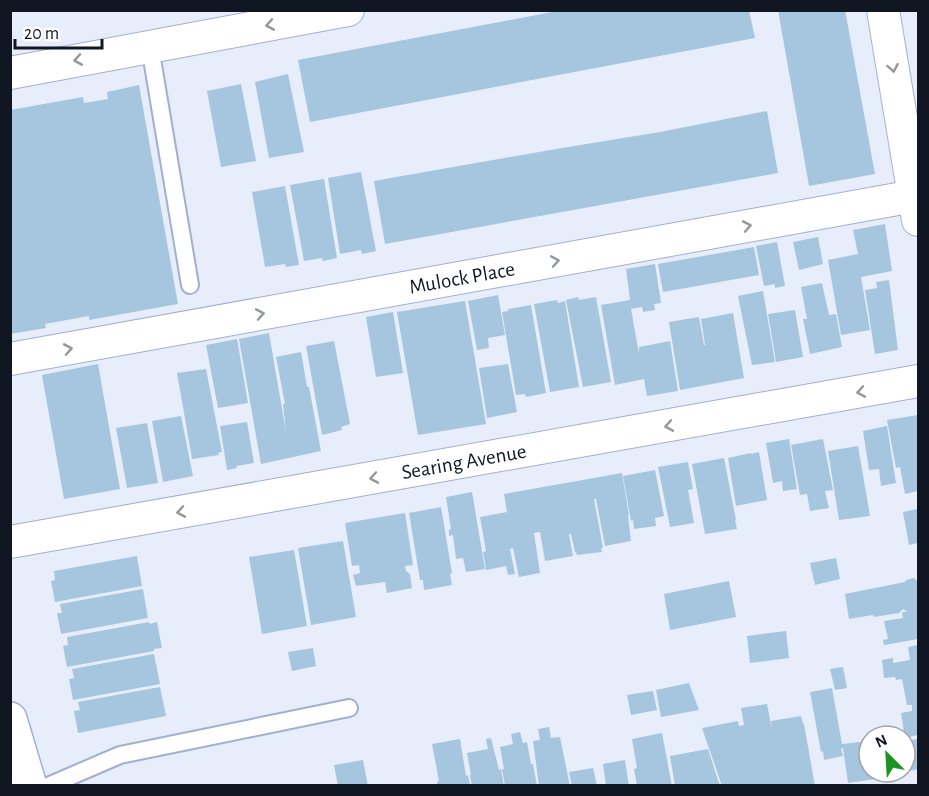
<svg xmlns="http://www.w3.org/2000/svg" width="929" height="796" font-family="'Alegreya Sans',sans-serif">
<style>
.building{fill:#a6c6df}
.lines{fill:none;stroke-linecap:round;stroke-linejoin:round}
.lane-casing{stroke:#a1b0d1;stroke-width:20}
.street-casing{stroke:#a1b0d1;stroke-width:34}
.secondary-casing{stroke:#a1b0d1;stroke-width:36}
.lane{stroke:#fff;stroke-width:16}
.street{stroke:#fff;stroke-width:32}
.secondary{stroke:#fff;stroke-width:33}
.oneway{stroke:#94979c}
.labels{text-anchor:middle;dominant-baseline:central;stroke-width:6;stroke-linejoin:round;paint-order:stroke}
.street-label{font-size:21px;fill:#111722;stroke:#fff}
</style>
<rect width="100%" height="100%" fill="#e7edfb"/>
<!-- building -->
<path class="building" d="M563 10H749L755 38 310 122 298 60Z
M778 10H845L875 174 809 186Z
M288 74 304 152 269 158 255 82Z
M241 84 256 161 221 167 207 91Z
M139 85 178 304 89 320V316L45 324 46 328 10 334V110L83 97 84 103 108 99 107 92Z
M767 111 778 173 385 244 374 181 556 149 660 132Z
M361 172 376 251 362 254 361 250 340 254 328 178Z
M324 179 337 258 323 261 322 258 304 261 290 185Z
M285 186 299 265 286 267 285 264 265 267 252 192Z
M885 224 892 271 861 277 870 330 841 335 828 260 858 254 853 230Z
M818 237 823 264 799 270 793 242Z
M777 242 785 286 775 288V284L764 286 756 246Z
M754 247 759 275 663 292 658 264Z
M655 264 661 303 654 304 655 310 643 312 642 307 631 309 639 354V347L670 341 678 391 647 396 644 379 615 385 601 305 630 300 626 269Z
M889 280 898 350 875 354 865 290 877 288 876 282Z
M822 283 829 315 836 314 842 347 810 354 803 319H807L801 287Z
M763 291 775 362 752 365 738 296Z
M498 295 505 335 488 338 489 348 477 350 468 301Z
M578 297 579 300 596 297 611 382 583 387 566 300Z
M557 300 558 303 565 301 579 387 550 392 534 304Z
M465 301 486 424 418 435 397 312Z
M531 305 546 393 526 397 525 394 516 395 502 312 508 311V309Z
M795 310 803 357 776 362 768 314Z
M393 312 403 373 376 377 366 317Z
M733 313 744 378 680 390 669 322 699 317 704 345H705L701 319Z
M269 333 286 432 283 404H285L276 357 301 352 307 387H309L321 451 261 464 239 339Z
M237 339 248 403 218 408 206 345Z
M334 341 350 424 341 427 342 430 322 435 306 346Z
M98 364 120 489 64 499 42 375Z
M508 364 517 412 487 418 479 368Z
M206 369 222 452 218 453 219 455 192 459 177 373Z
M918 415V491L905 494 900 467 896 468 887 420Z
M181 416 193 476 163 482 152 421Z
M247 422 254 463 236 466 237 468 227 470 220 426Z
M147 423 158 483 127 488 116 428Z
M887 426 896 483 881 486 879 469 869 470 863 431Z
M789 439 797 489 783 491 782 481 773 483 766 443Z
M823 439 833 490 825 491 829 508 810 511 807 494 800 495 791 445Z
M858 446 870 516 839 520 828 451Z
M759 452 767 500 736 506 728 458 751 453V454Z
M724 458 736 520H735L737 529 705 534 692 464Z
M688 462 693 489 688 490 694 523 670 527 658 467Z
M655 470 664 516 655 518 656 526 634 529 633 520 631 521 623 476Z
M622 473 629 515H628L631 541 605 546 596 499H594L603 548H601L602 552 577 555 576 552H575L571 534H569L573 556 545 561 540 532 534 533 540 573 519 577 513 548 510 549 515 574 508 575 506 566 486 570 483 552 486 551 480 517 507 512 504 494Z
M472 492 485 569 466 572 463 558 456 559 453 535 449 536V530L451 529 446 497Z
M441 507 452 573 450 574 452 585 424 590 423 580H420L409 513Z
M918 509V543L909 545 903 512Z
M405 513 413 565 405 566 406 571 410 574 412 588 387 593 385 582 356 586 353 575 360 573 359 565 352 566 345 523Z
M343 541 356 617 311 625 298 548Z
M294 550 307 626 262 634 249 557Z
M137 556 142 586 55 602 51 581 55 580 54 571Z
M836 558 840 579 815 585 810 563Z
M914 578 917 581 918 580V639L884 645 883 640 888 639 884 621 903 618 902 612H907L903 609 899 613 874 617 873 615 849 619 845 594 905 582 906 580Z
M729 581 736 617 670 630 664 594Z
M143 589 148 618 61 634 57 613H62L60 604Z
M149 622 150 624 157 622 162 648 154 649V651L67 667 63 646 68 645 67 637Z
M786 631 789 658 750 663 747 636Z
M918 645V735L905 738 901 713 912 711V705H907L902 679 896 680 895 677 884 678 882 660 893 658V663L910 660 908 647Z
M313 648 316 666 292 671 288 652Z
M154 654 160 684 73 700 69 679 74 678 72 669Z
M843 667 847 688 835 690 830 669Z
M689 683 699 710 661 717 656 690Z
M160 687 166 716 78 733 74 711 80 710 78 702Z
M832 688 842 744 869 741V772H875L876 779 848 783 843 748 841 749 843 756 824 760 823 751 821 752 810 692Z
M653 691 657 710 631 715 627 695Z
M767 704 772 730 771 721 801 716 803 724H804L815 786H722L702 728 738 721 739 726 744 725 741 708Z
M549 727 551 738 560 737 570 786H539L533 741 540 740 538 729Z
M520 732 523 743 527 742 531 764H533L537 786H505L502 769H504L500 747 513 744 511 734Z
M662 733 672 786H637L634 769 637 768 632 739Z
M491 738 499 770 501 769 504 786H472L470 775H471L467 753 488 749 486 739Z
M460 739 466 776 468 775 470 786H438L437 782 439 781 432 744Z
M918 739V769L910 771 905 741Z
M708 749 720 786H675L670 756Z
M363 760 368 786H338L334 765Z
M625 760 629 786H606L603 764Z
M593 768 597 786H572L569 772Z"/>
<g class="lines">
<!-- lane casing -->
<g class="lane-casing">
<path id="lane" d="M150 47 190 285
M48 786 120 755 349 708"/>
</g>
<!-- street casing -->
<g class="street-casing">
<path id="street" d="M883 10 918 220
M10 73 348 10
M10 359 914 196
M10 542 918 381"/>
</g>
<!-- secondary casing -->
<g class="secondary-casing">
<path id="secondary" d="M10 719 30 786"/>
</g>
<!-- lane -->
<use href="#lane" class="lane"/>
<!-- street -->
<use href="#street" class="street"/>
<!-- secondary -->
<use href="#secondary" class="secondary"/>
</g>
<!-- one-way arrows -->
<defs><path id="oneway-chevron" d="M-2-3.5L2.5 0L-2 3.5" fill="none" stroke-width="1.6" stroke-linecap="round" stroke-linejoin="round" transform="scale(1.5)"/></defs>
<g class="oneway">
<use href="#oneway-chevron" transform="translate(270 25) rotate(170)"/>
<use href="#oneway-chevron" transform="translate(78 60) rotate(170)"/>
<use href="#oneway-chevron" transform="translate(893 68) rotate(80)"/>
<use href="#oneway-chevron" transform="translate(747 226) rotate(-10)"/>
<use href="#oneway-chevron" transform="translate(555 261) rotate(-10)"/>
<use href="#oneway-chevron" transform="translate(260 314) rotate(-10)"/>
<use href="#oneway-chevron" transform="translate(68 349) rotate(-10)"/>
<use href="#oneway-chevron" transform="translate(861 392) rotate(170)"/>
<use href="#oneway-chevron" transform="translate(669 426) rotate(170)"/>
<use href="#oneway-chevron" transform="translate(374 478) rotate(170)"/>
<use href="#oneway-chevron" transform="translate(181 512) rotate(170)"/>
</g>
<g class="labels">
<!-- street labels -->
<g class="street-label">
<text transform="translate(462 278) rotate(-10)">Mulock Place</text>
<text transform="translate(464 462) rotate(-10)">Searing Avenue</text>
</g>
</g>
<!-- border -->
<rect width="929" height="796" fill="none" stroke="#111722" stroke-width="24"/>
<!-- north arrow -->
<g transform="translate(887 754) rotate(336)"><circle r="28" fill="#ffffff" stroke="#a0a2a7" stroke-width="1.5"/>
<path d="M0-4.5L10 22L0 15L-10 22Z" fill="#1d9422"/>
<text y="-9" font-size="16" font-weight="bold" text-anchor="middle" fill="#111722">N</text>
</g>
<!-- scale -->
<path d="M15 39v9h87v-9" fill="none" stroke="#111722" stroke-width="3"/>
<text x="24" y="39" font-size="18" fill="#111722" stroke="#ffffff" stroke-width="4.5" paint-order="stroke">20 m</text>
</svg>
